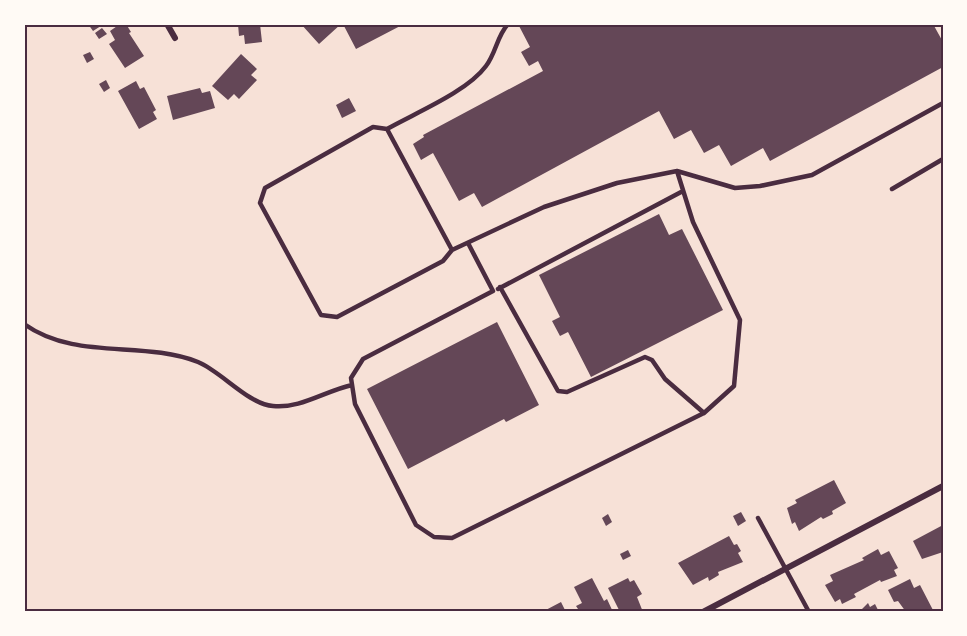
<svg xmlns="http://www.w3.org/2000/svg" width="967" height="636" font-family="'Golos Text',sans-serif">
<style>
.building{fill:#644757}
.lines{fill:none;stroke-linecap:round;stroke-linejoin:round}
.service{stroke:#4a2c40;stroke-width:4.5}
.minor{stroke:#4a2c40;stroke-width:6}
.neatline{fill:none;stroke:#4a2c40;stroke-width:2}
</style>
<rect width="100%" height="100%" fill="#f7e1d7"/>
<!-- building -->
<path class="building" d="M88 24H104L93 31Z
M120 24H126L131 32 129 33 144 56 125 68 109 44 115 40 110 31Z
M238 24H260L262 42 245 44 244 35 239 36Z
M301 24H341L319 44Z
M348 24H404L356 49 344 26Z
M518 24H933L943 42V67L770 161 763 148 731 166 719 145 704 153 691 130 674 139 659 111 482 207 474 193 459 201 433 153 421 160 413 144 424 137 423 135 543 71 538 61 529 66 521 52 530 47Z
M102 28 107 34 99 39 95 33Z
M90 52 94 59 87 63 83 55Z
M241 54 257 69 251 75 257 80 239 99 234 94 228 100 212 86Z
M106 80 110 88 104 92 99 84Z
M136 81 140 89 144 87 156 110 153 112 157 119 139 129 118 91Z
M200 88 202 93 210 91 215 108 173 120 167 96Z
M349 98 356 111 342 118 336 105Z
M659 214 669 235 682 229 723 310 591 377 568 332 560 336 552 321 560 317 539 275Z
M497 322 539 405 506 422 504 419 408 469 367 389Z
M834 480 846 503 832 511 833 514 823 519 821 517 799 531 795 522 792 524 787 508 797 503 795 500Z
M741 512 746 521 738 526 733 516Z
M608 514 612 522 606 526 602 518Z
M943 525V552L922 559 913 541Z
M729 536 734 545 737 544 741 551 738 553 743 562 718 572 719 575 709 581 708 577 693 585 678 563Z
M878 549 881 555 889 551 898 568 894 570 897 576 881 582 880 580 854 594 856 597 842 604 840 599 835 602 825 585 833 581 830 575 864 560 862 558Z
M628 550 631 556 623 560 620 554Z
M592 578 604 601 607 599 613 612H580L576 606 582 603 574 587Z
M628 578 630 582 634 580 642 594 637 597 643 612H620L608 588Z
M910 579 914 588 920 585 934 612H906L898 601 894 602 888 590Z
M561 602 566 612H542Z
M868 603 870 607 875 604 879 612H859Z"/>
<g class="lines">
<!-- service -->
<path class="service" d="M508 24C497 36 496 53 486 66 467 92 415 113 387 129L452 250 544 207 617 183 677 171 735 188 760 186 812 175 943 103
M387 129 373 127 265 188 260 203 321 315 337 317 443 261 452 250
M892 189 943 159
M468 243 493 291 363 359 351 378 355 404 416 525 434 537 452 538 704 413 734 386 740 320 693 222 677 171
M500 287 558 391 567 392 645 357 652 360 665 379 704 413
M498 289 683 191
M24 324C76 361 142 340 198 362 222 372 248 404 273 406 300 409 325 391 352 385
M758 518 809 612"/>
<!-- minor -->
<path class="minor" d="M167 24 175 38
M703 612 943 486"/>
</g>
<!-- border -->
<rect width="967" height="636" fill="none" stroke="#fffaf5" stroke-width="51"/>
<rect x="26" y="26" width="916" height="584" class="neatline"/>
</svg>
